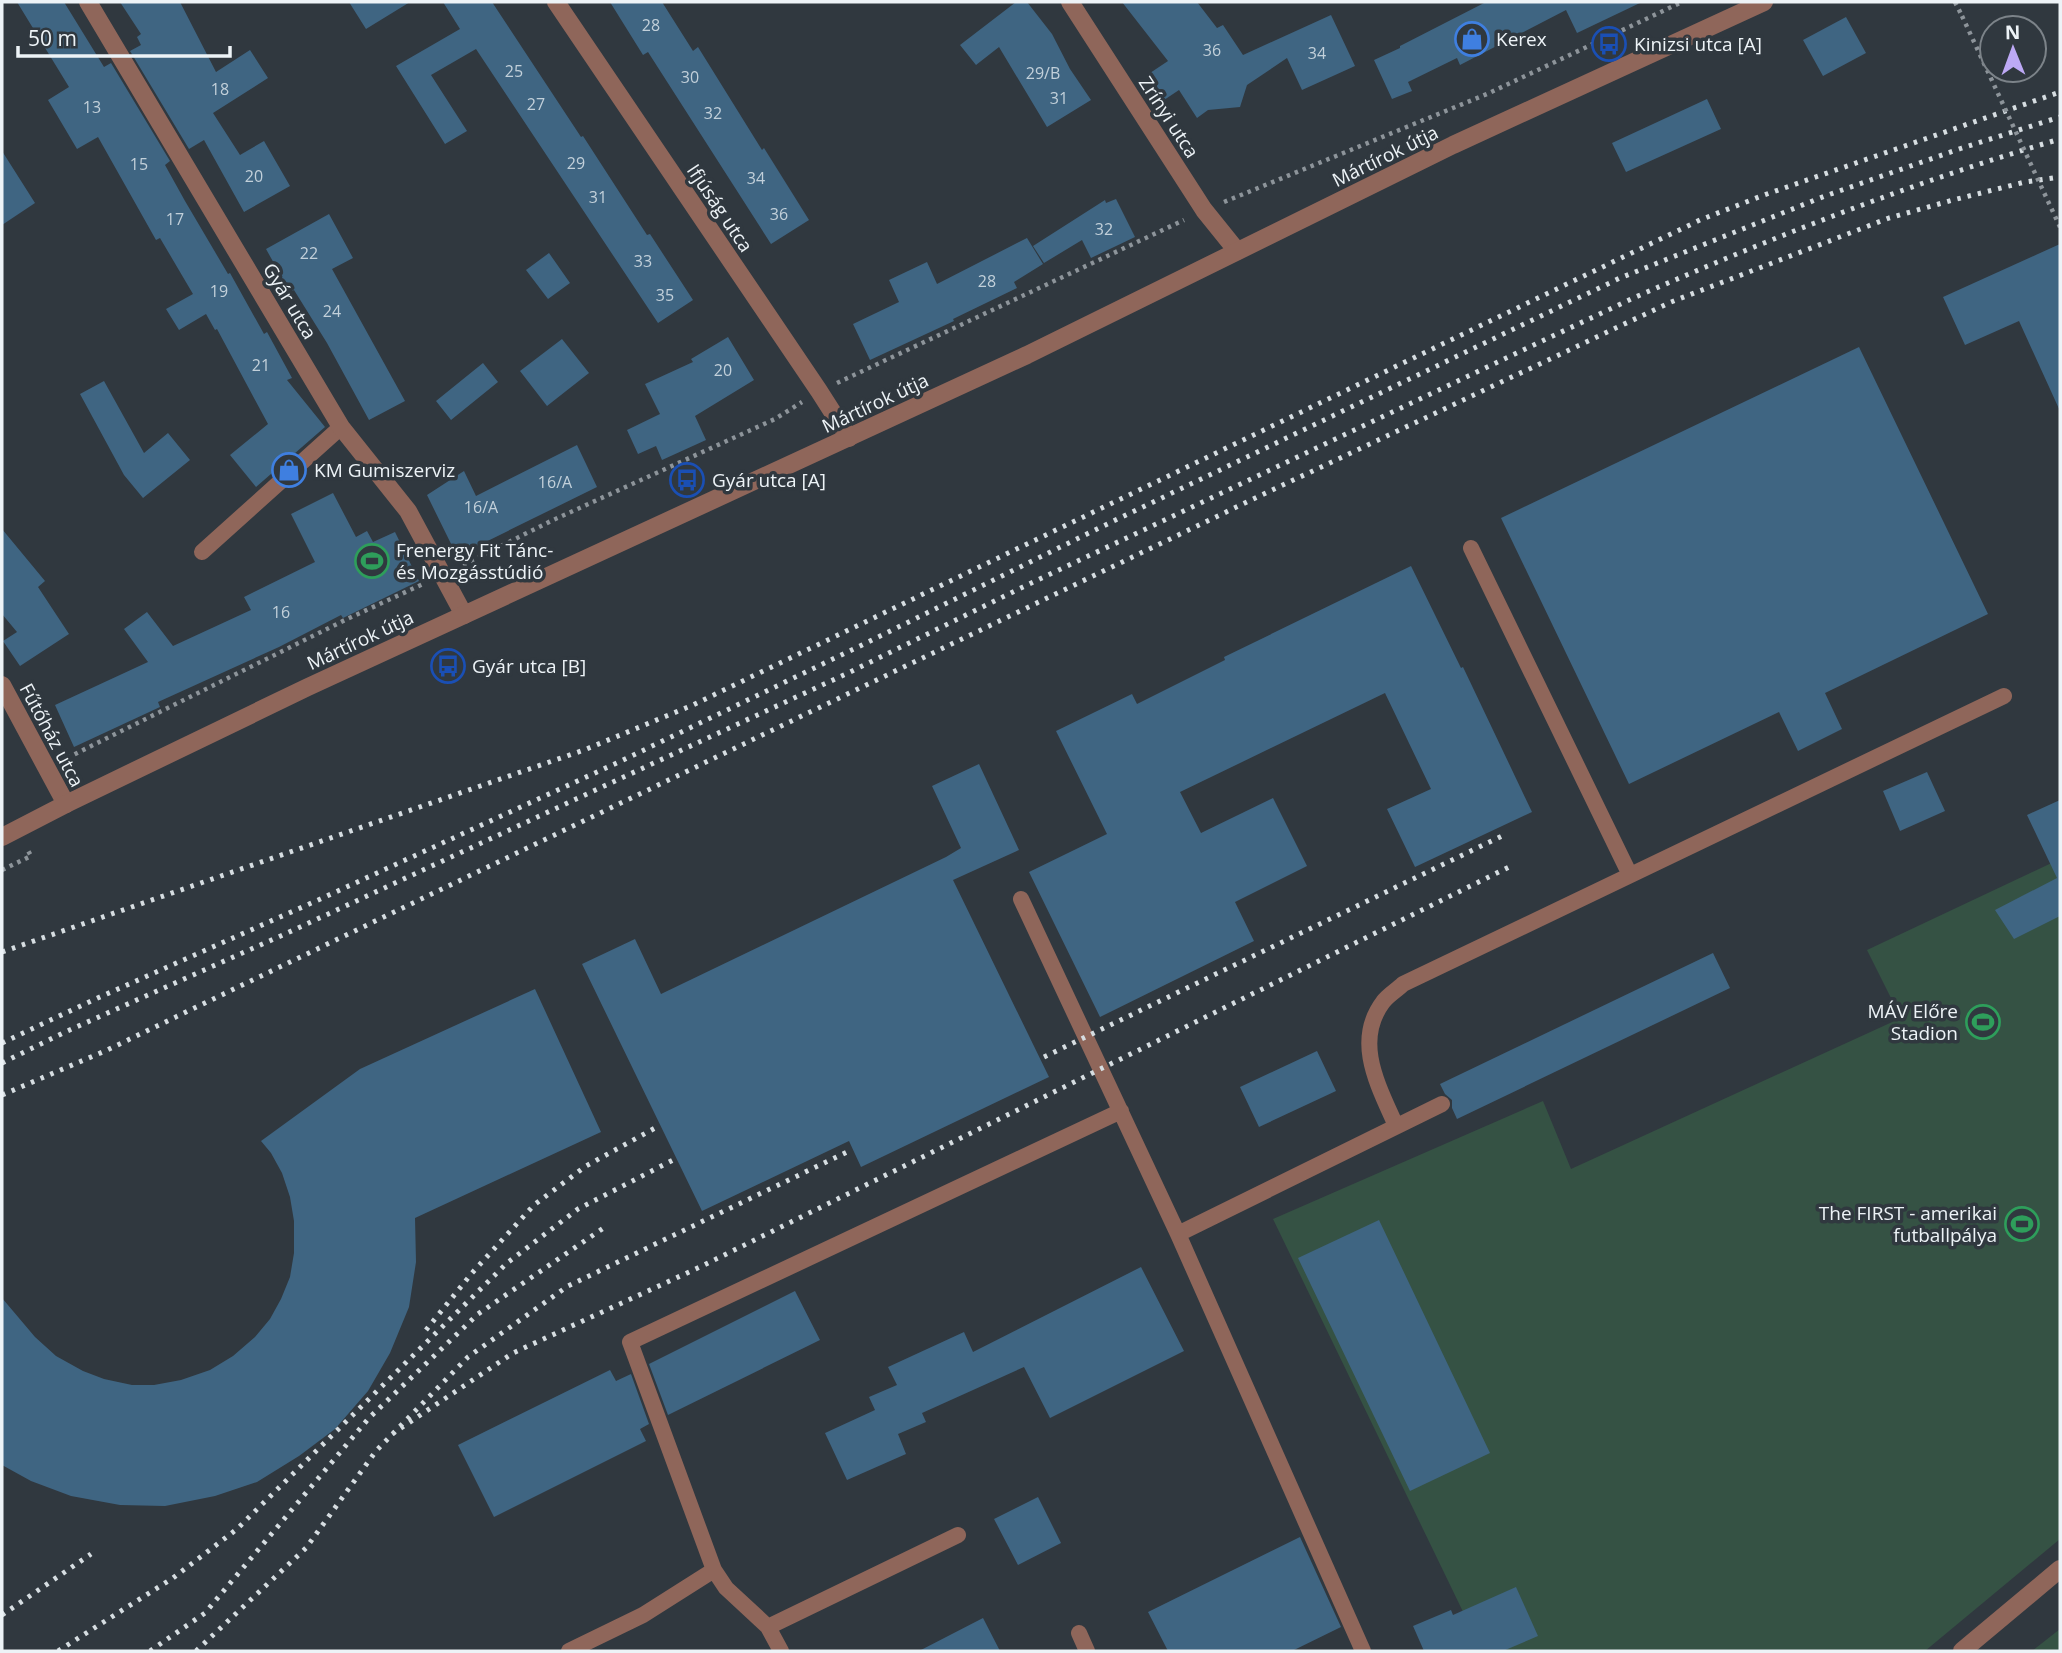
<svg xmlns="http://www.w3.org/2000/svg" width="2062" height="1653" font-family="'Open Sans',sans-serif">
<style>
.green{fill:#355244}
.building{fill:#3f6582}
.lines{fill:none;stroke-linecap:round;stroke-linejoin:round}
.path{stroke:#8d949a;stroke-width:4.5;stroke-dasharray:3.5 5;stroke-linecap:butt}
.service{stroke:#8f665a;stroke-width:16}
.minor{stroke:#8f665a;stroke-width:18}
.tertiary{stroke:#8f665a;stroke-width:18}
.rail{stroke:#d6dde1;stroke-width:5;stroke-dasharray:3.5 7;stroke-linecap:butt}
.path-bridge{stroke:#8d949a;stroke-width:4.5;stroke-dasharray:3.5 5;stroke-linecap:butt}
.labels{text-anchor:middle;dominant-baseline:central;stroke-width:7;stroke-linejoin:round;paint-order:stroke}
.number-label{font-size:16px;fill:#c2d0da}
.poi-label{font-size:19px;fill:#edf3f7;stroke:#30383f;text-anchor:start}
.street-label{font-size:19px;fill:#edf3f7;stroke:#30383f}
</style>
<rect width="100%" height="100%" fill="#30383f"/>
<!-- green -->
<path class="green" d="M2060 859V1539L1925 1651H1482L1273 1219 1543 1101 1571 1169 1901 1018 1867 950Z
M2060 1629V1651H2032Z"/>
<!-- building -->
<path class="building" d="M17 2H64L104 67 111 63 170 161 165 165 185 201 228 274 230 273 264 334 267 332 292 378 287 380 325 427 256 487 230 455 268 424 217 329 215 330 206 314 179 330 166 309 193 294 160 238 156 240 98 137 77 149 48 100 69 87Z
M120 2H180L216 72 250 50 268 78 213 113 240 155 264 141 290 186 244 212 204 140 189 149 130 51 141 45 137 37 141 34Z
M349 2H410L366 29Z
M443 2H492L581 137 583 136 647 235 650 234 693 300 658 323 476 49 431 75 467 131 445 144 396 66 460 29Z
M610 2H662L693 51 698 47 762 150 764 148 809 220 771 244 648 52 643 55Z
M1016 2H1027L1052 34 1070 69 1091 100 1047 127 999 47 976 65 960 45Z
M1122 2H1197L1217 28 1223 25 1243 55 1331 15 1355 66 1302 90 1287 58 1247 85 1240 107 1208 110 1197 118 1179 90 1164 100 1147 75 1168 61Z
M1486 2H1642L1577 33 1566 10 1460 65 1457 58 1408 82 1412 91 1392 99 1374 60 1400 48V46Z
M1846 17 1866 53 1823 76 1803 40Z
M1707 99 1721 129 1626 172 1612 143Z
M2 151 35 203 2 225Z
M1116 199 1135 237 1091 258 1082 240 1044 263 1033 246 1105 200 1106 203Z
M329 214 353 258 332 269 405 401 369 420 327 343 294 290 290 292 266 249Z
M1027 238 1043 264 1014 282 1017 288 953 319 954 321 870 360 853 324 899 302 889 280 927 262 937 284Z
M2060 244V411L2019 321 1965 345 1943 297Z
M549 253 570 283 548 299 526 270Z
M728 337 754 380 695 416 706 440 662 460 656 446 638 454 627 430 660 414 645 384 693 362 691 359Z
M562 339 589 373 547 406 520 371Z
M1859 347 1988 614 1825 693 1842 729 1798 751 1779 712 1629 784 1501 518Z
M483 363 498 382 451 420 436 401Z
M104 381 144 453 168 433 190 460 143 498 124 475 80 394Z
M577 445 597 487 457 556 427 495 464 471 476 496Z
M333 493 356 537 367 531 373 542 395 532 419 581 343 618 341 615 279 647 158 702 160 707 74 747 55 705 148 662 124 629 147 612 173 646 251 610 244 597 315 562 291 514Z
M2 529 45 581 38 587 69 634 20 666 3 641 17 632 2 614Z
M1411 566 1461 668 1463 667 1532 812 1415 867 1387 809 1431 789 1385 693 1180 792 1201 833 1273 798 1307 866 1235 902 1254 941 1100 1017 1029 872 1107 834 1056 731 1132 694 1137 704 1225 660 1224 657Z
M979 764 1019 850 953 880 1049 1077 861 1167 849 1141 702 1211 582 964 635 939 661 994 946 857 961 848 932 786Z
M1927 772 1945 811 1900 831 1883 791Z
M2060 800V916L2014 939 1995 910 2057 878 2027 815Z
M1713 953 1730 988 1457 1119 1452 1108V1100L1445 1094 1440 1084Z
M535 989 601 1132 415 1218 416 1262 409 1307 390 1353 368 1391 335 1429 299 1456 257 1482 215 1496 165 1506 120 1505 71 1496 31 1481 2 1465V1298L35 1337 56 1356 83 1371 104 1379 132 1385H154L181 1380 210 1370 233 1356 255 1337 270 1319 281 1299 290 1277 294 1253V1221L290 1197 282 1173 271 1153 261 1141 360 1069Z
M1317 1051 1336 1091 1259 1127 1240 1087Z
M1379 1220 1490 1453 1410 1491 1298 1258Z
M1141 1267 1184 1351 1050 1418 1024 1367 922 1413 926 1422 898 1434 906 1454 847 1480 825 1433 875 1410 869 1397 897 1385 888 1367 964 1332 973 1352Z
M795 1291 820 1340 668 1415 649 1364Z
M610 1370 616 1381 631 1374 649 1424 640 1429 646 1441 494 1517 458 1445Z
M1038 1497 1061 1543 1018 1565 994 1519Z
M1300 1537 1341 1627 1292 1651H1168L1148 1612Z
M1516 1587 1538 1636 1503 1651H1424L1413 1626 1451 1610 1453 1615Z
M983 1618 1000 1651H919Z"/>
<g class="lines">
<!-- path -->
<path class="path" d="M1955 2 1962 16
M1224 202 1487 94 1682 2
M837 383 1184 220
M463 565 551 521 775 419 802 402
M67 758 345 620 423 584
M2 870 31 856 26 847"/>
<!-- service -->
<path class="service" d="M1471 548 1630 875
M202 552 341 427
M1021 899 1178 1234 1363 1651
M1396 1126C1379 1087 1353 1042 1383 1002 1388 995 1397 990 1403 984L2004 696
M1178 1234 1442 1104
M768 1627 958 1535
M1079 1633 1087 1651
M569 1651 643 1615 714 1570
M781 1651 768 1627 726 1588 714 1570 630 1342 1121 1111"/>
<!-- minor -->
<path class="minor" d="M88 2 341 427 408 511 464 615
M556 2 819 391 849 438
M1070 2 1204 210 1237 251
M2 685 66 804
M1962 1651 2060 1569"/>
<!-- tertiary -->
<path class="tertiary" d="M2 837 66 804 308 687 1027 355 1453 145 1764 2"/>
<!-- rail -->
<path class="rail" d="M2 952 584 750 693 705 728 688 1700 220 1764 195 2060 92
M2 1043 91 1001 316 901 621 761 862 645 1099 528 1620 278 1825 196 1962 148 2060 117
M1044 1057 1504 835
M2 1063 65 1032 285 934 848 673 1023 587 1631 299C1770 238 1914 182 2060 139
M2 1095 105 1051 1249 501 1671 302 1889 218 1953 200 2025 182 2060 177
M426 1330 472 1273 534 1205 586 1166 655 1128
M392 1434 513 1353 700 1267 1513 865
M2 1615 91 1554
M58 1651 173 1578 237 1529 507 1263 578 1209 673 1160
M150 1651 205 1613 369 1418 478 1314 605 1227
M196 1651 306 1548 376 1451 468 1357 568 1286 849 1151"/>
<!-- path-bridge -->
<path class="path-bridge" d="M1962 16 2060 227"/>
</g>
<!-- icons -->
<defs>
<g id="shop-ring" transform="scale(1.75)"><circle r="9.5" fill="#30383f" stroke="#3f7fe0" stroke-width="1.5"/><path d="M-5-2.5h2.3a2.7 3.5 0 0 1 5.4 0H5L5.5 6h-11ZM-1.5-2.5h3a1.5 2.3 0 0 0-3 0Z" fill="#3f7fe0"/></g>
<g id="bus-ring" transform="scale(1.75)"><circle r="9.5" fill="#30383f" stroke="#1a4fb4" stroke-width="1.5"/><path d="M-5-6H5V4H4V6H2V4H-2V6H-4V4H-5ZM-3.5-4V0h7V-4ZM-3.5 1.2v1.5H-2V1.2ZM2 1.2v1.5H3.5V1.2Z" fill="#1a4fb4"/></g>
<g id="stadium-ring" transform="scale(1.75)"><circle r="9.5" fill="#30383f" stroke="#2e9e5b" stroke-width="1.5"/><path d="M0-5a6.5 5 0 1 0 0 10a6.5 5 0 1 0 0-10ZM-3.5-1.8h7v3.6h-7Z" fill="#2e9e5b"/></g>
</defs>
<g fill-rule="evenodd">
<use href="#shop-ring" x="1472" y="39"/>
<use href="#bus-ring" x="1609" y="44"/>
<use href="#shop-ring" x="289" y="470"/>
<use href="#bus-ring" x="687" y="480"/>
<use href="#stadium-ring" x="372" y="561"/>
<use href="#bus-ring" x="448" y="666"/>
<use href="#stadium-ring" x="1983" y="1022"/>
<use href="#stadium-ring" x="2022" y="1224"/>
</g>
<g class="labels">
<!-- number labels -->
<g class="number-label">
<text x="651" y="25">28</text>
<text x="1212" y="50">36</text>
<text x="1317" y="53">34</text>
<text x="514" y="71">25</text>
<text x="1043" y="73">29/B</text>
<text x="690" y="77">30</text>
<text x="220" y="89">18</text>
<text x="1059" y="98">31</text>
<text x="536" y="104">27</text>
<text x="92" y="107">13</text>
<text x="713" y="113">32</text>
<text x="576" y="163">29</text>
<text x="139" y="164">15</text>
<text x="254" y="176">20</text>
<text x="756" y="178">34</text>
<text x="598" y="197">31</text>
<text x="779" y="214">36</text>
<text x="175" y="219">17</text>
<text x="1104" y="229">32</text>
<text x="309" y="253">22</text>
<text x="643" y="261">33</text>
<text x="987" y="281">28</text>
<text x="219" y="291">19</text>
<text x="665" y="295">35</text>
<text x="332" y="311">24</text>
<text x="261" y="365">21</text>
<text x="723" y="370">20</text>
<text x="555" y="482">16/A</text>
<text x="481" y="507">16/A</text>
<text x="281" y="612">16</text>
</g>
<!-- poi labels -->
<g class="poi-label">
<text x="1496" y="39">Kerex</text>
<text x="1634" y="44">Kinizsi utca [A]</text>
<text x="314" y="470">KM Gumiszerviz</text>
<text x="712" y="480">Gyár utca [A]</text>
<text x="396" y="550">Frenergy Fit Tánc-<tspan x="396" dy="22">és Mozgásstúdió</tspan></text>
<text x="472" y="666">Gyár utca [B]</text>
<text x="1958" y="1011" text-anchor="end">MÁV Előre<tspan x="1958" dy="22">Stadion</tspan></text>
<text x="1997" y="1213" text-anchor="end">The FIRST - amerikai<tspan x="1997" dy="22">futballpálya</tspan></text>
</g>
<!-- street labels -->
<g class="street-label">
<text transform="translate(1169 117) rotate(57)">Zrínyi utca</text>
<text transform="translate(1385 156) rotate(-26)">Mártírok útja</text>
<text transform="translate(720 208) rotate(56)">Ifjúság utca</text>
<text transform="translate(290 301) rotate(59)">Gyár utca</text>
<text transform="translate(875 403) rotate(-25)">Mártírok útja</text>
<text transform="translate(360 640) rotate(-25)">Mártírok útja</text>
<text transform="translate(52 735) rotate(62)">Fűtőház utca</text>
</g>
</g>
<!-- border -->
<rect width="2062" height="1653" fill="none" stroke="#edf3f7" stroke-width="7"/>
<!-- north arrow -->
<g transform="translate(2013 49) rotate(359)"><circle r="33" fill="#30383f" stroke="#7c8389" stroke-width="2"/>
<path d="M0-5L12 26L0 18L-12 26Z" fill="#bda9f5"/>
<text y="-10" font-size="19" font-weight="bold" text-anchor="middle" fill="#edf3f7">N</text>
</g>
<!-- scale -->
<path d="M18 46v10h212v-10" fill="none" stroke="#edf3f7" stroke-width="3.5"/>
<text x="28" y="46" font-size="21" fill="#edf3f7" stroke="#30383f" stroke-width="5" paint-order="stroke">50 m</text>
</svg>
